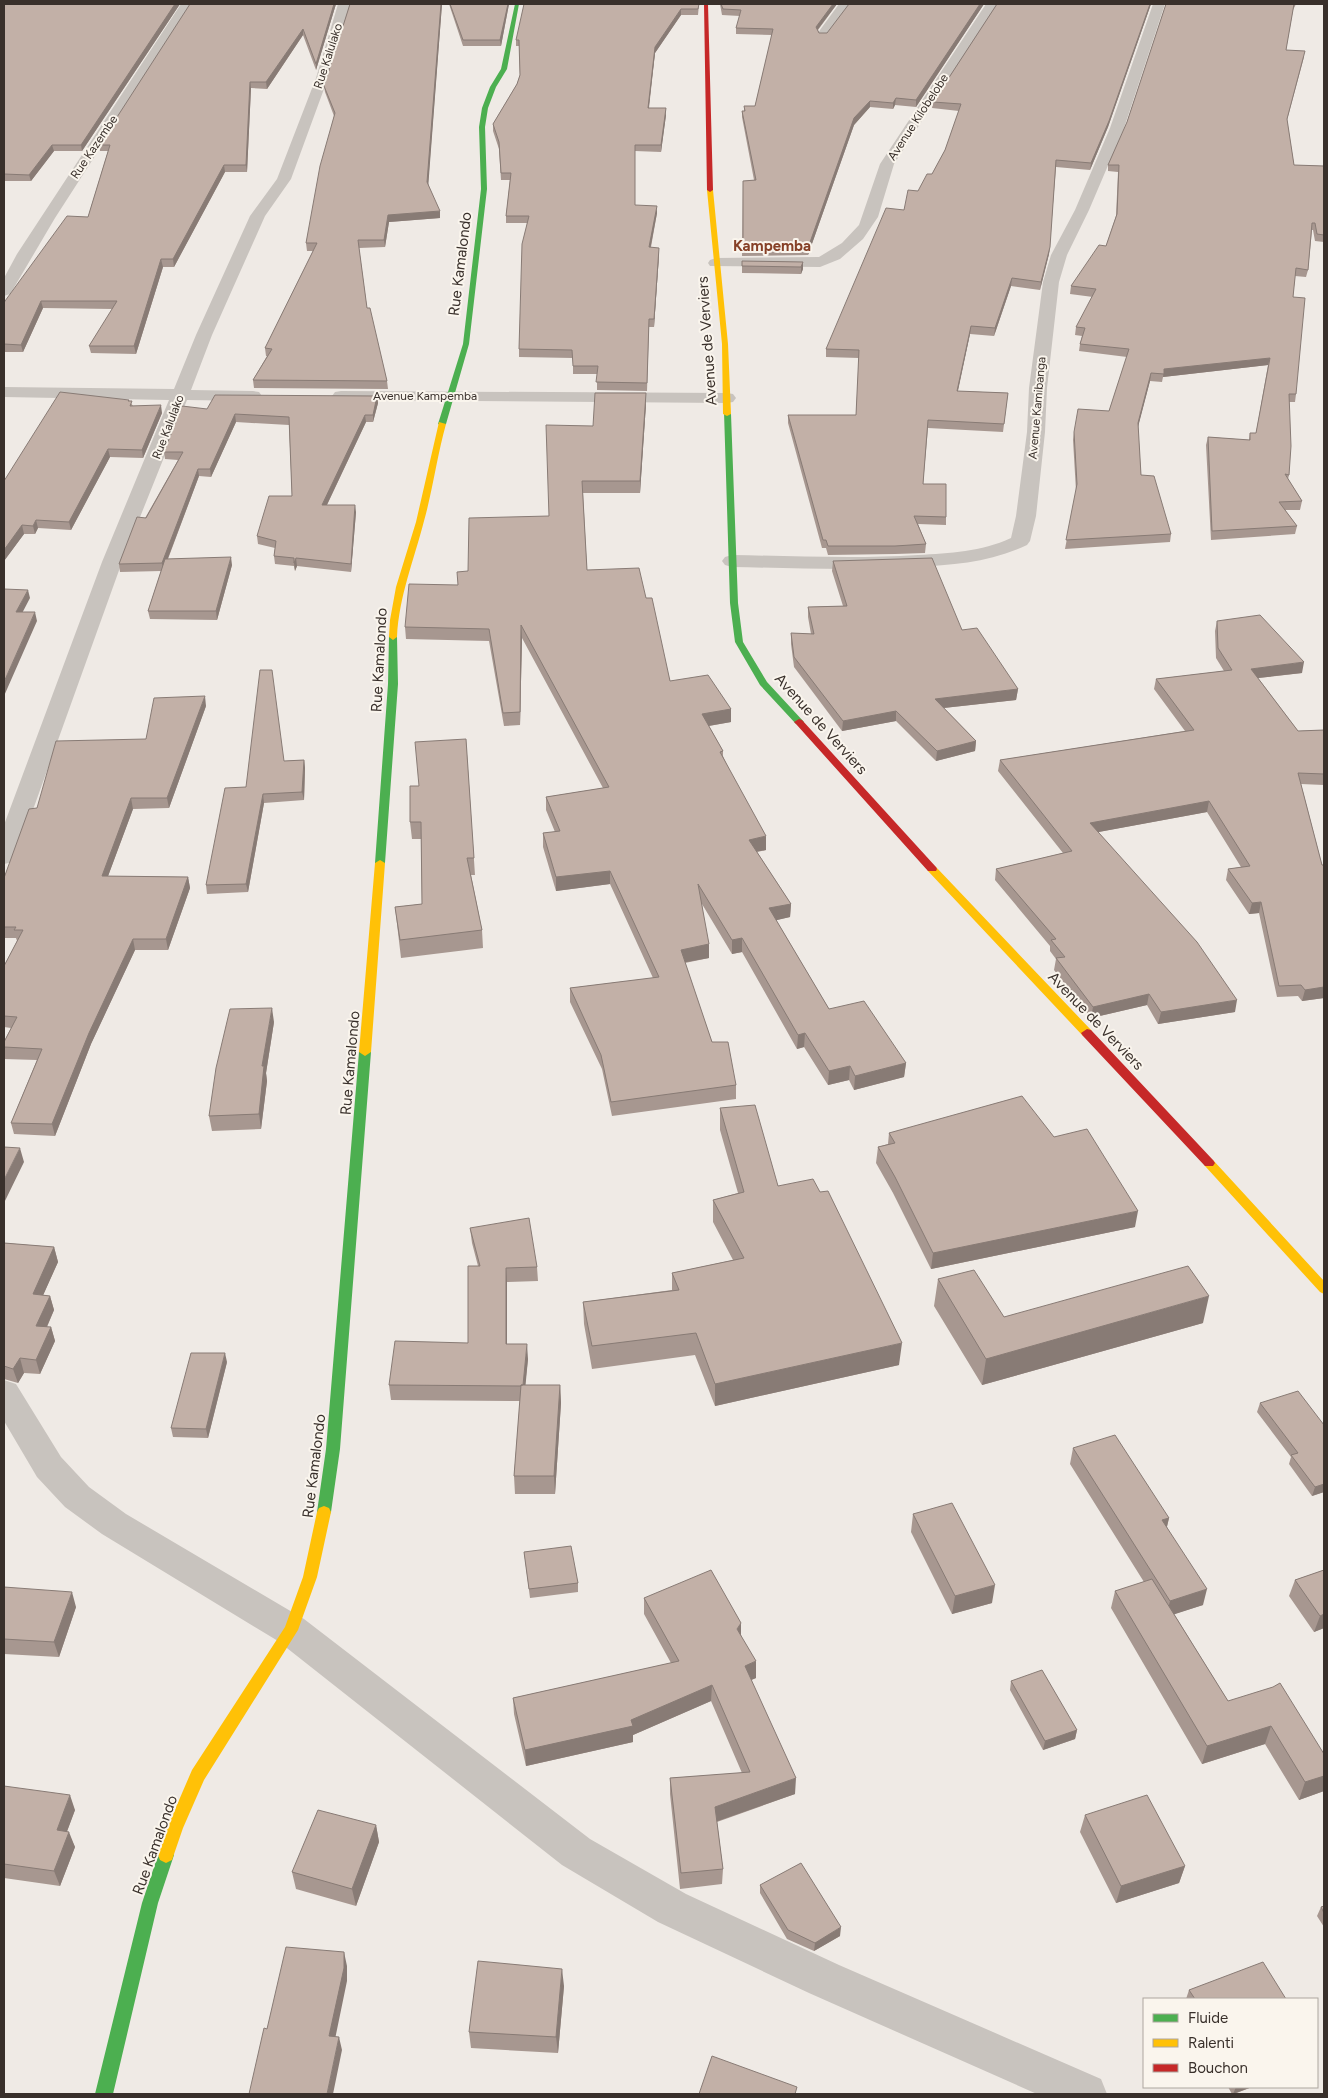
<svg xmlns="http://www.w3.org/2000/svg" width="1328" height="2098" font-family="Figtree,sans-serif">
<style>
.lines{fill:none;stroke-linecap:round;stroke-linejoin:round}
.street{fill:#c8c3be;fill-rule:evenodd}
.fast{fill:#4caf50;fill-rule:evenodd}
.slow{fill:#ffc107;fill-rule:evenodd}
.jam{fill:#c62828;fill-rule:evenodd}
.wall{fill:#a79790}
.shaded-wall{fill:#887b75}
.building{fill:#c2b0a7;stroke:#887b75}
.labels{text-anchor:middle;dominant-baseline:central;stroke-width:4;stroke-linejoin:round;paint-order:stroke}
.far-street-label{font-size:12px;fill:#39302b;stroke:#faf5ed}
.far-quarter-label{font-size:15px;font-weight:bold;fill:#864027;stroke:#faf5ed}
.street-label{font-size:15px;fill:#39302b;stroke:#faf5ed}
</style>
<rect width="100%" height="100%" fill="#efeae5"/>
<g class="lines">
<!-- street -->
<path class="street" d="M181 4H193L55 218 12 291 10 294 4 296V278L17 254Z
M338 4H350L328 78 291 179 265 216 212 335 191 390 253 391 259 392 262 396 259 400 253 401 187 400 122 562 16 857 13 862 4 864V825L102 562 169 400 4 397V387L174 389 196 335 250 216 277 179 316 78Z
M839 4H851L827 37H819L817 34Z
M986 4H998L894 164 878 217 863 239 840 259 820 267 710 266 708 263 710 260 716 258 819 257 842 243 859 225 880 164Z
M1153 4H1165L1124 128 1089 210 1067 255 1059 282 1047 388 1045 432 1036 516 1030 541 1027 545C991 562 954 565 915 567 854 571 793 568 732 567L725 565 722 561 725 557 732 555C794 556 856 559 918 555 950 553 981 552 1011 538L1016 516 1027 432 1029 388 1043 282 1051 255 1075 210 1110 128Z
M341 391 727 393 733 394 736 398 733 402 727 403 335 400 332 396 335 392Z
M4 1380 16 1384 61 1457 89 1487 126 1514 304 1619 590 1839 686 1894 839 1965 1101 2079 1107 2094H1037L809 1993 658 1922 562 1865 278 1641 102 1534 65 1507 37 1477 4 1421Z"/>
<!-- fast -->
<path class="fast" d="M515 4H519L507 69 496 87 488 108 485 127 487 189 469 344 446 424 442 426 438 424 463 344 481 189 479 127 482 108 490 87 501 69Z
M724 412 731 414 738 603 743 642 767 682 804 722 799 725 796 724 760 685 735 642 730 603Z
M393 634 397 637 398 684 385 863 380 866 375 863 388 684 389 637Z
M365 1048 371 1052 340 1449 331 1512 329 1516 324 1518 319 1516 317 1512 326 1449 359 1052Z
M166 1847 172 1850 174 1855 158 1903 113 2094H95L142 1903 158 1855 160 1850Z"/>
<!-- slow -->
<path class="slow" d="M710 188 713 190 728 344 731 414 727 416 723 414 722 344 707 190Z
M439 422 446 424C437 456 433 489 424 521 414 560 399 596 397 637L393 640 389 637 390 620 396 587 416 522Z
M380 860 385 863 371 1052 365 1056 359 1052 375 863Z
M932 866 936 867 1091 1030 1093 1033 1091 1036H1083L928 871 927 869Z
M1209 1159 1213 1160 1324 1281V1294L1320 1292 1205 1166 1203 1163 1205 1160Z
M324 1506 329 1508 331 1512 317 1577 298 1630 204 1780 183 1828 172 1860 166 1863 160 1860 158 1855 167 1828 192 1770 285 1627 303 1577 317 1512 319 1508Z"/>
<!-- jam -->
<path class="jam" d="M704 4H708L713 190 710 192 707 190Z
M799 719 802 720 936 867 937 869 936 871H928L796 724 794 722Z
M1087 1029 1091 1030 1213 1160 1215 1163 1213 1166H1205L1083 1036 1081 1033Z"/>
</g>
<!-- wall -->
<path class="wall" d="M4 4H180L82 151H54L31 181H4Z
M336 4 316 70 303 35 267 89 251 88 247 172H225L174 267H163L136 354 91 353 89 346 113 309 43 308 23 352H4V303L88 217 108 151H100L99 145Z
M350 4H442L428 184 440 218 389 222 385 247 359 248 367 308 387 381 388 389 254 388 253 380 267 356H266L265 348 313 251H307L306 243 334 116 325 92 324 86Z
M449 4H509L501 46H463Z
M699 4 698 15H681L655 53 649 108 666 115 661 152 635 151V205L657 213 651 247 659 255 654 327H649L647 391 597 390V374H573V358L519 357V349L527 223H506V216L510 180H501L499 149 493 131V124L517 84 520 75 519 46H516V40Z
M720 4H837L818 30 819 33H827L984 4 916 107 895 105 893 109 870 107 854 125 808 255 742 256 743 181 754 180 742 117V111H744V106H755L772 35 736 34V28L740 16 722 15Z
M997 4H1151L1108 127 1090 170 1056 167 1049 254 1040 290 1011 286 994 336 970 334 958 391 1008 393 1003 432 928 428 923 484 946 517V525L918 524 926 544 925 553 895 554 828 555 826 548H822L788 423V415H856L859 358 826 357V349L904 210 918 191 932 174 945 150 959 111 932 108 933 102Z
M1166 4H1296L1293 10 1286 50 1304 57 1287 120 1294 165 1324 166V242L1315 241 1313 230H1312L1308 270 1306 277 1295 276 1293 297 1296 394 1295 402H1289V475L1288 479 1302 501 1300 510H1285L1297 526 1295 534 1211 540 1206 445 1208 437 1249 440 1250 433H1256L1268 365 1163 377 1162 382 1150 381 1138 426 1141 475 1171 534 1170 542 1065 549 1076 491 1073 440 1074 432 1109 411 1127 357 1079 351 1080 344 1082 336 1075 335 1076 327 1093 297 1070 294 1071 286 1106 246 1116 216 1118 172 1108 171V165L1127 122Z
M742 261 803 262V269L801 274 742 273Z
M377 396 378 403 373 422H366L327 505 356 512 351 572 297 566 295 571 294 566 275 564 274 556 275 548 258 544 257 536 292 496 289 425 236 422 211 477 199 476 168 559 232 565 217 620 150 619 148 611 161 571 120 572 119 564 178 460 165 459 164 452 207 409Z
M129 400 133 406 162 413 143 458 110 457 71 530 38 528 35 534H24L4 561V481Z
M646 404 640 493H583L587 570 646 598 670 681 731 709V722L709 726 723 751V756L766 850 757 852 791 904 790 917 776 920 829 1009 906 1063 904 1077 854 1090 849 1080 828 1085 804 1047 797 1049 742 952 732 954 702 904 709 958 685 963 712 1042 736 1085V1099L612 1116 602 1069 570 1002V988L653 978 610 884 556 891 543 847V833L555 832 546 810V797L603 788 522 638 520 725 504 726 489 641 406 639 405 627 458 585 468 571 549 516 593 426Z
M833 561 962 630 1018 689 1016 700 944 708 976 741 975 751 936 761 896 721 842 731 794 667 791 644V633L811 634 808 617V607L843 606 832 571Z
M1217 621 1302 673 1258 678 1298 731 1324 730V785L1301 784 1322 865H1324V998L1302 1001 1298 996 1277 997 1259 913 1249 914 1226 880 1228 869 1241 867 1207 812 1098 832 1235 1012 1158 1024 1147 1005 1091 1018 1054 970 1056 959 1050 951V946L995 880 996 869 1063 853 998 771 1000 760 1185 731 1154 689 1156 679 1224 671 1216 658 1215 631Z
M206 706 169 808 133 809 108 876 188 877 190 888 168 950H135L91 1044 55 1136 14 1134 11 1123 37 1060 4 1059V1042L11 1028 4 1027V966L17 941 16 938H4V878L37 808 146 739Z
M466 739 475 875H471L482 930 483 948 401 958 395 907 422 904 421 839H412L410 822 419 786Z
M304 760 305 768 304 800 264 803 248 892 207 894 206 885 246 787 284 761Z
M274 1022 266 1073 267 1081 261 1129 212 1131 209 1116Z
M720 1108 778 1186 899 1365 715 1406 695 1355 592 1369 584 1324 583 1302 672 1290V1273L733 1260 713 1222V1200L738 1193 720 1130Z
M889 1133 1054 1137 1135 1227 931 1269 893 1193 876 1163 878 1147 888 1144Z
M470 1228 537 1267 538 1281 507 1282V1344L528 1359 525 1385H560L561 1403 555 1494H515L514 1476 520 1401 391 1400 389 1385 468 1343 478 1266 472 1243Z
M4 1243 54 1247 58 1262 43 1295 50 1296 54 1310 47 1327H51L55 1341 40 1374 24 1373 18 1383 4 1379Z
M938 1279 1004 1317 1203 1323 982 1385 934 1306Z
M227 1362 208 1438 173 1437 171 1428Z
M1260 1403 1324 1425V1492L1312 1496 1289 1464 1291 1457 1257 1412Z
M1073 1448 1169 1518 1167 1527 1203 1605 1174 1614 1228 1701 1324 1754V1791L1299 1800 1265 1744 1202 1764 1111 1608 1115 1591 1144 1582 1070 1464Z
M913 1514 992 1603 952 1614 911 1532Z
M524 1552 578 1583V1592L530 1598Z
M1324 1570V1628L1314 1632 1289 1596 1295 1580Z
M4 1587 76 1607 59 1657 4 1654Z
M644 1598 741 1635 756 1678 751 1680 795 1794 717 1822 723 1869 722 1884 680 1889 670 1794V1778L742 1773 711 1701 633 1735V1742L526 1766 514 1714 513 1698 671 1663 644 1614Z
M1011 1681 1077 1730 1075 1739 1043 1750 1010 1690Z
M4 1786 75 1810 67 1831 75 1847 60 1886 4 1878Z
M1085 1815 1185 1866 1179 1883 1116 1903 1080 1832Z
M376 1825 379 1842 356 1906 296 1889 292 1872Z
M760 1885 840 1936 814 1951 787 1939 760 1893Z
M1324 1906V1927L1317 1916 1321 1907Z
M564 1986 558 2053 471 2048 469 2032Z
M1189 1990 1286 1999H1186Z
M1228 2087H1252L1234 2094H1232Z"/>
<!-- shaded-wall -->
<path class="shaded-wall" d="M175 4H180L82 151 81 145Z
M334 4H336L316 70V64Z
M441 4H442L428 189 427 182Z
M508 4H509L501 46 500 40Z
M833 4H837L815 33 816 27Z
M980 4H984L916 107V100Z
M1150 4H1151L1108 127 1090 170 1091 163Z
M681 9V15L655 53 648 114V108L655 47Z
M303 29V35L267 89 266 82Z
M250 82 251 88 247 172 246 165Z
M896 98 895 105 893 109V103Z
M870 101V107L854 125 808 255V248L854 118Z
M666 108V115L661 152V145Z
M52 145 54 151 31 181 29 175Z
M224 165 225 172 174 267 173 259Z
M657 206V213L649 255V247Z
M440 211V218L389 222 385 247 384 240 388 215Z
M1050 247 1049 254 1040 290 1041 282Z
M659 248V255L654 327V319Z
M161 259 163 267 136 354 134 346Z
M803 262V269L801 274V267Z
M1012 278 1011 286 994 336 995 328Z
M41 301 43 308 23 352 21 345Z
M971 326 970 334 956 399 957 391Z
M1270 358 1268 365 1163 377 1164 369Z
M1151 373 1150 381 1137 431 1138 423Z
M646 393V404L640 493V481Z
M377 396 378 403 373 422V415Z
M161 405 162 413 143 458 142 450Z
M235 414 236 422 211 477 210 469Z
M365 415 366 422 323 513 322 505Z
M108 449 110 457 71 530 69 522Z
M198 469 199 476 163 571 162 563Z
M355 505 356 512 351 572V564Z
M36 520 38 528 35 534 33 526Z
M22 525 24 534 4 561V550Z
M231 557 232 565 217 620 216 611Z
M296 558 297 566 295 571 294 563Z
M28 590 30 598 18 621 16 612Z
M35 612 37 621 4 696V682Z
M521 625 522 638 520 725V712Z
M1304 662 1302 673 1249 679 1251 669Z
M1018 689 1016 700 934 709 935 699Z
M205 696 206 706 169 808 167 798Z
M731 709V722L702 727V714Z
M896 711V721L842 731 843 721Z
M976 741 975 751 936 761 937 751Z
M304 760 305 768 304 800 302 792Z
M263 794 264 803 248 892 246 884Z
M131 798 133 809 104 887 102 876Z
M1209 801 1207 812 1088 834 1090 823Z
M766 836V850L749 853V840Z
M610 871V884L556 891V877Z
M188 877 190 888 168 950 166 939Z
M1261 902 1259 913 1249 914 1252 903Z
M791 904 790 917 769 922V908Z
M742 938V952L732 954V940Z
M133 939 135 950 91 1044 55 1136 52 1124 89 1033Z
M709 944V958L681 963V950Z
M1324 987V998L1302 1001 1305 990Z
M1149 994 1147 1005 1091 1018 1093 1007Z
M1237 1000 1235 1012 1158 1024 1161 1012Z
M272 1008 274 1022 266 1073 267 1081 261 1129 259 1114 262 1066Z
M805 1033 804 1047 797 1049 798 1035Z
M906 1063 904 1077 854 1090 855 1076Z
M850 1066 849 1080 828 1085 829 1071Z
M20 1148 24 1162 4 1203V1180Z
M1138 1211 1135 1227 931 1269 933 1253Z
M54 1247 58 1262 37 1309 33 1294Z
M506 1268 507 1282V1358L506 1344Z
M50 1296 54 1310 41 1340 36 1326Z
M1209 1296 1203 1323 982 1385 986 1359Z
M51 1327 55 1341 40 1374 36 1360Z
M902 1343 899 1365 715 1406V1384Z
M527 1344 528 1359 524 1401 523 1386Z
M225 1353 227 1362 208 1438 206 1429Z
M20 1358 24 1373 18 1383 13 1369Z
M560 1385 561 1403 555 1494 554 1476Z
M1324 1484V1492L1312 1496 1315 1487Z
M1169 1518 1165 1534 1162 1520Z
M995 1585 992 1603 952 1614 955 1596Z
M1207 1589 1203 1605 1166 1617 1170 1601Z
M72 1592 76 1607 59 1657 54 1642Z
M1324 1614V1628L1314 1632 1320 1616Z
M741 1623V1639L737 1629Z
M756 1661V1678L744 1683 745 1666Z
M712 1685 711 1701 633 1735V1742L526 1766 525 1750 631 1720Z
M1271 1726 1265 1744 1202 1764 1207 1746Z
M1077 1730 1075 1739 1043 1750 1045 1741Z
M1324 1776V1791L1299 1800 1305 1782Z
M796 1778 795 1794 715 1822V1807Z
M70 1795 75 1810 62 1845 57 1830Z
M376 1825 379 1842 356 1906 352 1889Z
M69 1832 75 1847 60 1886 54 1871Z
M1185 1866 1179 1883 1116 1903 1121 1886Z
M841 1927 840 1936 814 1951 815 1943Z
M344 1952 347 1966V1981L333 2049 329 2036Z
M562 1969 564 1986 558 2053 556 2037Z
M339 2037 342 2050 333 2094H327Z
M1236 2087H1252L1233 2094Z"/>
<!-- building -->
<path class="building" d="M4 4H175L81 145H52L29 175 4 174Z
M190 4H334L316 64 303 29 266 82H250L246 165H224L173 259H161L134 346H89L117 301H41L21 345 4 344V303L5 301 67 216 88 217 110 145H99Z
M350 4H441L427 182 440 211 388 215 384 240H358L367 308H370L387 381 253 380 272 349 265 348 317 243H306L320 166 335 113 324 86Z
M450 4H508L500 40H463Z
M524 4H699L698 9H681L655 47 648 108H666L661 145H635V205L657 206 649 247 659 248 654 319H649L647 383 596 382 598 366H573L572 350 519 349 522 244 529 216H506L511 173H501L499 142 493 124 517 84 520 75 519 40H516Z
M721 4H833L816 27 819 33H827L849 4H980L916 100 896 98 893 103 870 101 854 118 808 248 743 249V181L756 180 742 111H745L744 106H755L773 29 736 28 741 10 723 9Z
M997 4H1150L1109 121 1091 163 1056 160 1050 247 1041 282 1012 278 995 328 971 326 957 391 1008 393 1004 424 928 420 923 484H946V517L914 516 926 544 895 546H828L826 540H823L788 415H856L859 350 826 349 886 208 904 210 908 190 918 191 927 174H932L945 150 961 104 933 102Z
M1166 4H1294L1286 50 1305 51 1287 119 1294 165 1324 166V235L1317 234 1315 223H1312L1308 270 1296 268 1293 297 1305 298 1296 394H1289L1291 446 1289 475 1285 474 1302 501 1279 502 1297 526 1212 531 1208 437 1250 440V433H1256L1270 358 1164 369V374L1151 373 1138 423 1141 475 1154 476 1171 534 1066 540 1077 484 1074 432 1078 409 1109 411 1129 349 1080 344 1085 328 1076 327 1096 289 1071 286 1099 245 1106 246 1117 214 1119 165H1108L1127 122Z
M742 261 803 262 801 267 742 266Z
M60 392 129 400 128 401H132L130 406 161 405 142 450 108 449 69 522 36 520 33 526 22 525 4 550V481Z
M595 393H646L640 481H582L587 570 639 568 646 598H652L670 681 708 675 731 709 702 714 723 751 720 752 766 836 749 840 791 904 769 908 829 1009 864 1001 906 1063 855 1076 850 1066 829 1071 805 1033 798 1035 742 938 732 940 698 884 709 944 681 950 712 1042H728L736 1085 611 1102 601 1055 570 988 659 977 610 871 556 877 543 833 560 831 546 797 609 787 521 625 520 712 503 713 489 629 405 627 409 584 458 585 457 572 468 571 469 518 549 516 546 425 593 426Z
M215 395 377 396 373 415H365L322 505H355L351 564 296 558 294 563V558L274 556 276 541 257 536 269 496H292L289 417 235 414 210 469H198L162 563 119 564 137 517 146 518 183 452H164L182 406 207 409Z
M231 557 216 611H148L165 559Z
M932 558 962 630 977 628 1018 689 935 699 976 741 937 751 896 711 843 721 794 657 791 633 814 634 808 607 847 606 833 561Z
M4 589 28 590 16 612H35L4 682Z
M1260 615 1304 662 1251 669 1298 731 1324 730V774L1298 773 1322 865H1324V987L1305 990 1301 985 1279 986 1261 902 1252 903 1228 869 1250 866 1209 801 1090 823 1197 942 1237 1000 1161 1012 1149 994 1093 1007 1056 958 1065 957 1051 940 1056 939 996 869 1072 851 1000 760 1194 730 1156 679 1232 670 1218 648 1217 621Z
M260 670H272L284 761 304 760 302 792 263 794 246 884 206 885 225 788 246 787Z
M205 696 167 798H131L102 876 188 877 166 939H133L89 1033 52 1124 11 1123 42 1049 4 1047V1042L17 1017 4 1016V966L23 930H14L16 927H4V878L29 809 37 808 56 741 146 739 154 698Z
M466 739 474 858H467L482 930 400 940 395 907 422 904 421 822H410V786H419L415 742Z
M272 1008 262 1066H264L259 1114 209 1116 216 1068 230 1009Z
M1022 1096 1054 1137 1087 1129 1138 1211 933 1253 895 1177 878 1147 895 1143 889 1133Z
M755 1105 778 1186 813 1179 820 1192 828 1191 902 1343 715 1384 696 1333 592 1346 583 1302 679 1290 672 1273 744 1258 713 1200 744 1192 720 1108Z
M4 1147 20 1148 4 1180Z
M529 1218 537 1267 506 1268V1344H527L523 1385H521V1386L389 1385 395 1341 468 1343V1266H480L470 1228Z
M4 1243 54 1247 33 1294 50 1296 36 1326 51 1327 36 1360 20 1358 13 1369 4 1366Z
M1188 1266 1209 1296 986 1359 938 1279 974 1270 1004 1317Z
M191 1353H225L206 1429 171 1428Z
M521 1385H560L554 1476H514Z
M1298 1391 1324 1425V1484L1315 1487 1291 1455 1298 1453 1260 1403Z
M1115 1435 1169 1518 1162 1520 1207 1589 1170 1601 1073 1448Z
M952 1503 995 1585 955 1596 913 1514Z
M571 1546 578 1583 529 1589 524 1552Z
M711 1570 741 1623 737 1629 756 1661 745 1666 796 1778 715 1807 723 1869 681 1873 670 1778 750 1772 712 1685 631 1720 633 1726 525 1750 513 1698 679 1661 644 1598Z
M1324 1570V1614L1320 1616 1295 1580Z
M1152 1579 1228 1701 1273 1687 1280 1683 1324 1754V1776L1305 1782 1271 1726 1207 1746 1115 1591Z
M4 1587 72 1592 54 1642 4 1639Z
M1042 1670 1077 1730 1045 1741 1011 1681Z
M4 1786 70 1795 57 1830 69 1832 54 1871 4 1864Z
M1147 1795 1185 1866 1121 1886 1085 1815Z
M318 1810 376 1825 352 1889 292 1872Z
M801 1863 841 1927 815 1943 788 1930 760 1885Z
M1324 1906V1913L1321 1907Z
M286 1947 344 1952V1968L329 2036 339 2037 327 2094H249L264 2028 267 2029Z
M478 1961 562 1969 556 2037 469 2032Z
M1263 1962 1286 1999H1195L1189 1990Z
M712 2056 797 2087 795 2094H699Z"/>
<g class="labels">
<!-- far-street labels -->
<g class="far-street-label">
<text transform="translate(328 56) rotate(-72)">Rue Kalulako</text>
<text transform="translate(918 117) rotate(-57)">Avenue Kilobelobe</text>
<text transform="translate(94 147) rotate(-56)">Rue Kazembe</text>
<text x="425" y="396">Avenue Kampemba</text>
<text transform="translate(1037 408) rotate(-85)">Avenue Kamibanga</text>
<text transform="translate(168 427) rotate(-69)">Rue Kalulako</text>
</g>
<!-- far-quarter labels -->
<g class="far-quarter-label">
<text x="772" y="246">Kampemba</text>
</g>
<!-- street labels -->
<g class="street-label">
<text transform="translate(460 264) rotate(-83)">Rue Kamalondo</text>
<text transform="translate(707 341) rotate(-94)">Avenue de Verviers</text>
<text transform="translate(379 660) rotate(-87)">Rue Kamalondo</text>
<text transform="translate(821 724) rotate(48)">Avenue de Verviers</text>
<text transform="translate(1096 1021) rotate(46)">Avenue de Verviers</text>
<text transform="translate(350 1063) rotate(-85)">Rue Kamalondo</text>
<text transform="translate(314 1466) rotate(-83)">Rue Kamalondo</text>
<text transform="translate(155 1845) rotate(-70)">Rue Kamalondo</text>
</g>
</g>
<!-- border -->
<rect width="1328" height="2098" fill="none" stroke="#39302b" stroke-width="10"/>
<!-- legend -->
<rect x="1143" y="1998" width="175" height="90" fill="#faf5ed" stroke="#ada69f"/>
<rect x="1153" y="2014" width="25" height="8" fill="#4caf50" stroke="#ada69f"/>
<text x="1188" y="2023" font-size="15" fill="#39302b">Fluide</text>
<rect x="1153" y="2039" width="25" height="8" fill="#ffc107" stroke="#ada69f"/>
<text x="1188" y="2048" font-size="15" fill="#39302b">Ralenti</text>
<rect x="1153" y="2064" width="25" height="8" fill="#c62828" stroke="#ada69f"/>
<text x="1188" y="2073" font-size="15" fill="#39302b">Bouchon</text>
</svg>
